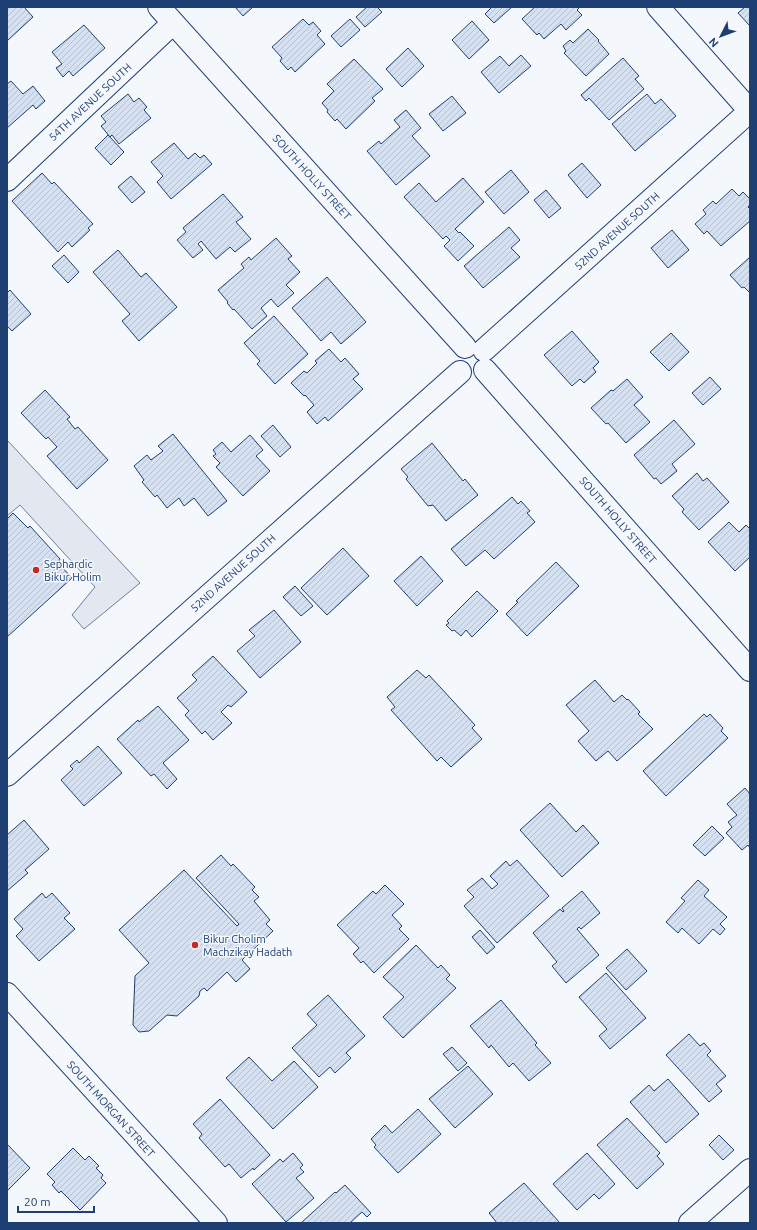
<svg xmlns="http://www.w3.org/2000/svg" width="757" height="1230" font-family="Ubuntu,sans-serif">
<style>
.parking{fill:#e3e8f0;stroke:#687fa3}
.building{fill:url(#building-hatch);stroke:#1d3f73}
.lines{fill:none;stroke-linecap:round;stroke-linejoin:round}
.minor-casing{stroke:#1d3f73;stroke-width:24}
.minor{stroke:#f4f7fb;stroke-width:22}
.poi-dot{fill:#c62828;stroke:#f4f7fb;stroke-width:1.5}
.labels{text-anchor:middle;dominant-baseline:central;stroke-width:3;stroke-linejoin:round;paint-order:stroke}
.street-label{font-size:11px;fill:#1d3f73;stroke:#f4f7fb}
.poi-label{font-size:11px;fill:#1d3f73;stroke:#f4f7fb;text-anchor:start}
</style>
<defs>
<pattern id="building-hatch" width="6" height="6" patternUnits="userSpaceOnUse"><rect width="6" height="6" fill="#d5e0f0"/><path d="M-1 1l2-2M0 6l6-6M5 7l2-2" fill="none" stroke="#b6c1d1"/></pattern>
</defs>
<rect width="100%" height="100%" fill="#f4f7fb"/>
<!-- parking -->
<path class="parking" d="M7 440 140 583 84 629 72 615 95 587 20 505 7 516Z"/>
<!-- building -->
<path class="building" d="M7 7H24L33 17 7 41Z
M235 7H253L243 16Z
M367 7H377L382 12 365 27 356 17Z
M490 7H512L494 23 485 14 491 8Z
M535 7H580L577 10 582 15 566 30 561 24 544 39 539 33 537 35 522 19Z
M745 7H750V26L738 13Z
M303 19 309 25 313 22 321 31 317 35 325 44 295 72 291 67 288 70 280 61 282 58 272 47Z
M350 19 360 30 341 47 331 36Z
M472 21 489 40 469 59 452 40Z
M84 25 105 48 73 76 69 71 63 77 56 68 62 64 52 52Z
M588 29 599 40 598 41 609 54 586 76 564 53 566 51 563 46 570 40 573 43Z
M408 48 424 66 402 87 386 69Z
M521 55 531 66 499 93 481 72 500 56 509 66Z
M623 58 639 76 635 79 644 89 609 120 589 98 586 101 581 95Z
M354 59 383 89 372 98 375 101 346 129 337 119 335 121 327 112 328 110 322 103 334 91 327 84Z
M11 81 23 94 33 86 45 101 36 109 33 105 7 128V84Z
M128 94 134 102 139 98 147 107 144 110 151 118 119 144 112 135 110 137 101 126 106 122 101 116Z
M647 94 655 104 661 99 676 116 635 151 612 124Z
M452 96 466 113 443 131 429 114Z
M406 110 421 128 412 136 430 156 396 185 367 151 379 141 381 144 400 127 394 120Z
M108 135 124 152 111 165 95 148Z
M174 143 188 159 195 153 200 158 204 155 212 164 171 199 157 182 163 176 151 162Z
M582 163 601 185 587 198 568 175Z
M511 170 529 192 504 214 485 192Z
M42 173 52 184 54 182 93 224 88 228 90 230 72 247 68 242 58 252 12 201Z
M131 176 145 192 132 203 118 187Z
M463 178 484 202 455 229 459 233 460 232 474 246 458 261 444 246 450 240 446 236 443 239 404 197 419 183 436 202Z
M732 189 739 196 743 192 750 199V205L748 207 750 209V221L721 246 707 231 704 234 695 224 706 214 703 210 713 201 716 204Z
M546 190 561 208 549 218 534 200Z
M223 194 243 217 236 222 251 239 235 252 230 247 216 259 201 241 198 244 203 250 193 258 177 240 186 232 183 228Z
M509 227 520 240 511 248 520 257 483 288 464 266Z
M672 230 689 250 668 268 651 248Z
M276 238 292 256 288 259 300 272 286 285 294 293 278 307 271 299 261 308 267 316 252 329 234 309 233 310 227 303 228 302 218 290 244 268 241 264 249 257 251 260Z
M118 250 141 277 146 273 177 307 139 341 122 321 130 314 93 272Z
M64 255 79 272 68 283 52 266Z
M750 257V293L744 287 742 288 730 275Z
M327 277 366 322 341 344 331 332 321 341 292 308Z
M10 290 31 314 12 331 7 326V293Z
M274 316 308 354 275 384 257 364 260 361 244 343Z
M572 331 599 362 593 368 596 372 584 383 580 379 572 386 544 355Z
M671 333 689 352 669 371 650 352Z
M329 349 341 362 345 358 359 374 353 379 363 389 328 421 325 417 317 424 307 412 314 405 305 395 304 396 291 383 304 371 307 373 317 363 315 361Z
M710 377 721 389 703 405 692 393Z
M627 379 643 397 634 405 650 422 626 443 608 423 606 424 591 408 611 390 613 391Z
M45 390 70 417 67 419 75 429 78 427 108 460 77 489 47 456 57 447 48 437 46 439 21 413Z
M674 420 695 444 672 464 677 471 661 484 656 478 654 479 634 455Z
M273 425 291 447 280 457 261 436Z
M173 434 227 501 208 516 194 498 184 506 179 498 167 508 157 495 155 497 142 482 144 480 134 466 147 455 151 460 163 451 158 446Z
M250 435 263 450 256 456 270 471 243 496 216 467 220 463 213 456 216 454 213 450 222 442 231 452Z
M432 443 463 481 465 479 478 495 446 521 433 505 428 506 406 479 408 477 401 469Z
M697 473 703 481 707 478 729 502 699 530 682 512 684 509 672 496Z
M512 497 518 504 521 501 530 511 527 513 535 522 494 559 485 550 466 566 451 549Z
M13 513 28 528 30 526 60 559 58 563 72 578 7 637V519Z
M729 522 739 532 746 525 750 529V557L735 571 708 542Z
M343 548 369 576 327 615 301 588Z
M421 556 443 581 417 606 394 581Z
M556 562 579 586 527 636 506 614 518 602 516 601Z
M295 586 313 606 301 616 283 597Z
M477 591 498 611 472 637 466 630 461 636 454 630 452 631 446 625 449 623 447 621Z
M274 610 301 642 260 678 237 651 255 636 249 630Z
M213 656 247 692 231 707 228 705 221 712 232 723 213 740 205 731 202 734 185 715 189 711 177 698 197 680 192 675Z
M417 670 426 678 429 675 475 725 472 728 482 739 451 767 441 757 437 761 391 710 395 707 387 697Z
M595 680 614 702 622 695 627 700 628 699 640 712 638 714 653 729 617 761 608 751 596 761 578 741 589 731 566 705Z
M158 706 189 740 163 763 177 779 167 789 154 774 151 776 117 739 138 720 139 722Z
M704 714 707 717 710 714 723 728 721 731 728 738 666 796 643 771Z
M98 746 122 773 84 806 61 780 73 769 70 766 77 760 79 763Z
M745 788 750 794V848L748 845 742 850 726 833 732 827 728 822 737 815 727 804Z
M550 803 576 832 583 825 599 843 562 877 520 830Z
M24 820 49 849 25 870 28 873 7 891V835Z
M712 826 724 838 705 856 693 845Z
M221 855 231 866 233 864 255 887 252 890 259 897 254 901 270 920 266 924 273 931 242 960 250 969 236 982 227 972 207 991 204 988 200 991 199 996 177 1016 167 1015 149 1031 139 1032 133 1025 135 976 149 963 119 930 184 870 237 926 239 924 196 878Z
M517 860 549 896 497 943 464 906 474 897 467 890 482 878 492 889 498 884 490 876 506 861 510 866Z
M698 880 709 890 704 896 727 917 720 924 725 929 720 935 713 929 699 944 682 928 678 933 666 922 685 901 681 898Z
M385 885 404 904 392 915 402 926 399 929 409 939 374 973 363 961 361 963 353 954 359 948 337 925 373 891 376 894Z
M582 891 600 913 581 929 579 927 577 929 599 955 566 983 552 966 557 962 533 933 560 909 563 912 564 911 562 908Z
M42 893 46 898 52 893 70 913 64 918 75 929 39 961 16 936 23 929 14 919Z
M480 930 495 947 487 954 472 937Z
M416 945 438 968 441 965 450 975 446 979 456 988 403 1038 383 1017 404 997 383 977Z
M627 949 647 971 626 990 606 968Z
M606 973 646 1018 610 1049 599 1036 607 1029 579 997Z
M328 995 365 1036 346 1053 351 1058 335 1073 330 1067 319 1077 292 1048 317 1025 307 1014Z
M501 1000 537 1043 535 1045 551 1063 529 1081 513 1063 509 1067 491 1045 489 1048 470 1026Z
M689 1034 700 1046 704 1043 711 1051 707 1055 726 1076 716 1084 722 1091 709 1102 666 1055Z
M452 1047 467 1063 458 1071 443 1054Z
M249 1057 272 1081 294 1061 318 1087 273 1129 226 1078Z
M468 1066 493 1094 455 1128 429 1099Z
M668 1079 699 1114 666 1143 630 1102 649 1085 654 1091Z
M220 1099 270 1155 254 1170 253 1168 241 1178 229 1164 225 1167 199 1138 202 1134 193 1124Z
M418 1109 441 1134 398 1173 374 1147 376 1145 371 1139 385 1125 392 1133Z
M627 1118 660 1153 657 1156 664 1164 637 1189 597 1145Z
M719 1135 734 1150 723 1160 709 1145Z
M7 1144 30 1168 7 1191Z
M73 1148 85 1160 89 1156 99 1166 96 1168 103 1175 101 1178 106 1183 80 1210 61 1191 59 1193 52 1185 55 1182 47 1174Z
M293 1153 303 1165 300 1168 304 1172 296 1178 314 1198 286 1222 252 1184 280 1159 283 1162Z
M587 1153 615 1184 599 1199 594 1194 577 1210 553 1184Z
M524 1183 560 1223H497L489 1213Z
M345 1185 371 1213 367 1217 362 1212 350 1223H301L335 1192 336 1193Z"/>
<g class="lines">
<!-- minor casing -->
<g class="minor-casing">
<path id="minor" d="M159 7 465 347
M658 7 750 111
M7 180 173 23
M484 350 750 111
M485 370 750 670
M7 775 460 372
M7 994 216 1223
M690 1223 750 1170"/>
</g>
<!-- minor -->
<use href="#minor" class="minor"/>
</g>
<!-- markers -->
<g class="poi-dot">
<circle cx="36" cy="570" r="4"/>
<circle cx="195" cy="945" r="4"/>
</g>
<g class="labels">
<!-- street labels -->
<g class="street-label">
<text transform="translate(90 102) rotate(-43)">54TH AVENUE SOUTH</text>
<text transform="translate(312 177) rotate(48)">SOUTH HOLLY STREET</text>
<text transform="translate(617 231) rotate(-42)">52ND AVENUE SOUTH</text>
<text transform="translate(618 520) rotate(49)">SOUTH HOLLY STREET</text>
<text transform="translate(233 573) rotate(-42)">52ND AVENUE SOUTH</text>
<text transform="translate(111 1109) rotate(48)">SOUTH MORGAN STREET</text>
</g>
<!-- poi labels -->
<g class="poi-label">
<text x="44" y="564">Sephardic<tspan x="44" dy="13">Bikur Holim</tspan></text>
<text x="203" y="939">Bikur Cholim<tspan x="203" dy="13">Machzikay Hadath</tspan></text>
</g>
</g>
<!-- border -->
<rect width="757" height="1230" fill="none" stroke="#1d3f73" stroke-width="16"/>
<!-- north arrow -->
<g transform="translate(721 36) rotate(228)" stroke="#f4f7fb" stroke-width="3" paint-order="stroke">
<path d="M0-3L7 15L0 10L-7 15Z" fill="#1d3f73"/>
<text y="-6" font-size="11" font-weight="bold" text-anchor="middle" fill="#1d3f73">N</text>
</g>
<!-- scale -->
<path d="M18 1206v6h76v-6" fill="none" stroke="#1d3f73" stroke-width="2"/>
<text x="24" y="1206" font-size="12" fill="#1d3f73" stroke="#f4f7fb" stroke-width="3" paint-order="stroke">20 m</text>
</svg>
